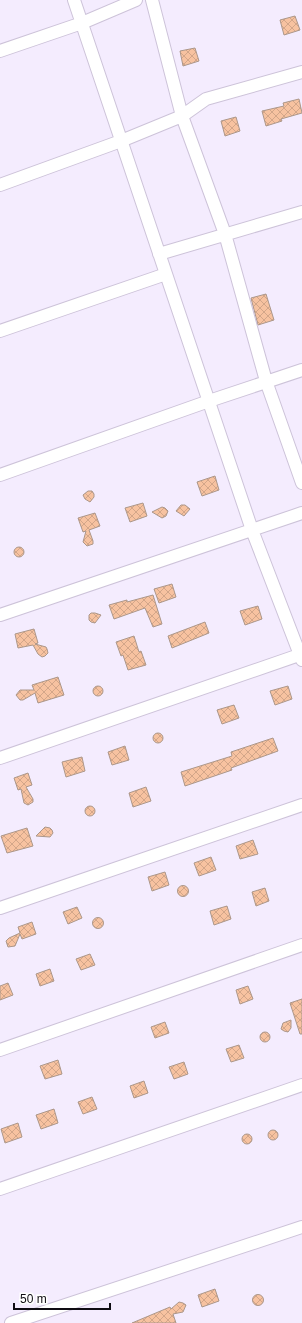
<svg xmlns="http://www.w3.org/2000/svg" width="302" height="1323" font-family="Arial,sans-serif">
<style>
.building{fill:url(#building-cross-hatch);stroke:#ac978a}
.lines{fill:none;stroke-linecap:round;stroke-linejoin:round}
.street-casing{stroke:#cdc3d9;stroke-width:14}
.street{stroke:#fff;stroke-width:12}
</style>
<defs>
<pattern id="building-cross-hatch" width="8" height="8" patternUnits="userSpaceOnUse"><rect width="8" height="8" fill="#f7c2a0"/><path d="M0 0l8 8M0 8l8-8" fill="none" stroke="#d3a689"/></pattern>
</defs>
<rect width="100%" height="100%" fill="#f4ecfe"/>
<!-- building -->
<path class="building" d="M295 16 300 30 284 35 280 20Z
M195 48 199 61 183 66 180 51Z
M299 99 302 113 281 119 282 121 266 126 262 111 284 106 283 103Z
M236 117 240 131 225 136 221 121Z
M266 294 274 320 258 325 251 298Z
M215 476 219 490 202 496 197 482Z
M88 491H92L94 494V497L90 502 85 499 83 495Z
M143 503 147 516 130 522 125 508Z
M181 505H185L190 509 184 516 176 511Z
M162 507 165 508 168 511 166 516 162 518 152 512Z
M95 513 100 526 89 530 93 541V544L87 546 83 542 86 531 83 532 78 518Z
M14 552a5 5 0 1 1 10 0a5 5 0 1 1-10 0Z
M172 584 176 597 159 603 154 589Z
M153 595 162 624 153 627 145 608 114 619 109 605 127 600V602Z
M258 606 262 619 245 625 240 611Z
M91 613H95L101 615 95 623 91 622 89 620V615Z
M205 622 209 633 172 648 168 636Z
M34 629 38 643 35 644 46 647 47 649 48 653 45 656 42 657 38 654 33 645 18 648 15 634Z
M134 636 139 652 141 651 146 665 128 670 123 655 121 656 116 642Z
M58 677 64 695 38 703 35 693 23 700H20L16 695 20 690H34L32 685Z
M93 691a5 5 0 1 1 10 0a5 5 0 1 1-10 0Z
M288 686 292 699 275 705 270 691Z
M234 705 239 718 222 724 217 710Z
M153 738a5 5 0 1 1 10 0a5 5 0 1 1-10 0Z
M273 738 278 751 231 768 232 770 185 786 181 772 232 756 231 752Z
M125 746 129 760 112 765 108 752Z
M82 757 85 771 66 777 62 762Z
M28 773 32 785 26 787 33 799V802L28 805 24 803 21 789 18 790 14 778Z
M146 787 151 801 133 807 129 793Z
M85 811a5 5 0 1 1 10 0a5 5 0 1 1-10 0Z
M45 827 50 828 52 830 53 833 50 837 36 836Z
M27 828 33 846 7 853 1 836Z
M253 840 258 854 240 859 236 846Z
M211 857 216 870 199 876 194 863Z
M165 872 169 885 152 891 148 877Z
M177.5 891a5.5 5.5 0 1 1 11 0a5.5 5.5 0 1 1-11 0Z
M265 888 269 901 256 906 252 892Z
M227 906 231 919 214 925 210 911Z
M77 907 82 918 68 924 63 912Z
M92.5 923a5.5 5.5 0 1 1 11 0a5.5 5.5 0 1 1-11 0Z
M32 922 36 934 22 939 20 934 15 946 8 947 6 941 9 938 20 933 18 927Z
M90 954 95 965 81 970 76 959Z
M50 969 54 981 40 986 36 974Z
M8 983 13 995 0 1000V986Z
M248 986 253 999 240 1004 236 990Z
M302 999V1034H300L290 1003Z
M291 1020V1028L288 1032 284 1031 281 1029 283 1023Z
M165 1022 169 1033 155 1038 151 1027Z
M260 1037a5 5 0 1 1 10 0a5 5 0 1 1-10 0Z
M239 1045 244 1058 231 1062 226 1049Z
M58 1060 62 1074 45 1079 40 1066Z
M184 1062 188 1074 174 1079 169 1067Z
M144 1081 148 1093 134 1098 130 1086Z
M92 1097 97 1109 83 1114 78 1102Z
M54 1109 58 1123 41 1129 36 1115Z
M18 1123 22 1137 5 1143 1 1129Z
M268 1135a5 5 0 1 1 10 0a5 5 0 1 1-10 0Z
M242 1139a5 5 0 1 1 10 0a5 5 0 1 1-10 0Z
M215 1289 219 1301 202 1307 198 1295Z
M252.5 1300a5.5 5.5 0 1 1 11 0a5.5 5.5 0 1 1-11 0Z
M179 1302 183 1303 186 1305 183 1312 173 1314 176 1323H132L170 1307 171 1309Z"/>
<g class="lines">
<!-- street casing -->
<g class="street-casing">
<path id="street" d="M74 0 252 530 302 660
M152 0 182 116 225 234 266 381 302 483
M0 51 82 23 136 0
M0 185 121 141 182 116 206 99 302 72
M159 254 302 212
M0 331 166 274
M0 475 209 401 302 370
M0 615 302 513
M0 758 302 654
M0 908 302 805
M0 1050 302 945
M0 1189 302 1085
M11 1323 302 1227"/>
</g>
<!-- street -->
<use href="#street" class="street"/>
</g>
<!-- scale -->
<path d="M14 1303v6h96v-6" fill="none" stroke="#0f0c13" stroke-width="2"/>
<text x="20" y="1303" font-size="12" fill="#0f0c13" stroke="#ffffff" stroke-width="3" paint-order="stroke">50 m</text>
</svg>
